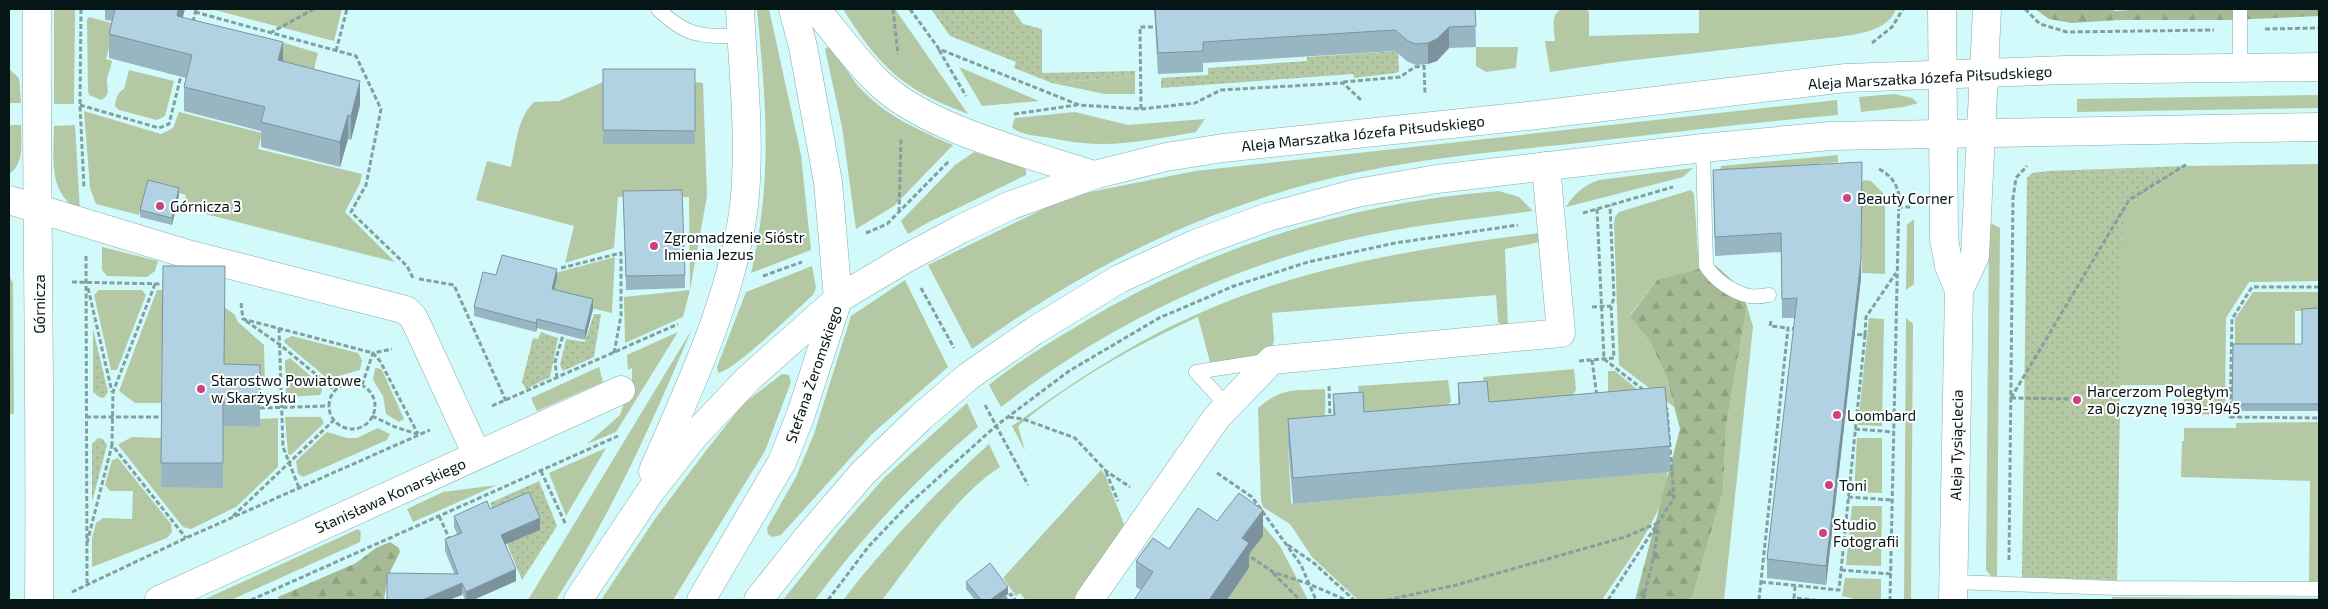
<svg xmlns="http://www.w3.org/2000/svg" width="2328" height="609" font-family="'Exo 2',sans-serif">
<style>
.grass{fill:#b4c8a4}
.forest{fill:url(#forest-firs)}
.park{fill:url(#park-dots)}
.lines{fill:none;stroke-linecap:round;stroke-linejoin:round}
.service-casing{stroke:#85acac;stroke-width:15}
.minor-casing{stroke:#85acac;stroke-width:29}
.tertiary-casing{stroke:#85acac;stroke-width:29}
.path{stroke:#82a0a0;stroke-width:3;stroke-dasharray:5 2.5;stroke-linecap:butt}
.service{stroke:#fff;stroke-width:14}
.minor{stroke:#fff;stroke-width:28}
.tertiary{stroke:#fff;stroke-width:28}
.wall{fill:#98b5c2}
.shaded-wall{fill:#7c939e}
.building{fill:#b1d2e2;stroke:#7c939e}
.poi-dot{fill:#cb427d;stroke:#fefefe;stroke-width:2}
.labels{text-anchor:middle;dominant-baseline:central;stroke-width:4;stroke-linejoin:round;paint-order:stroke}
.street-label{font-size:15px;fill:#061515;stroke:#fefefe}
.poi-label{font-size:15px;fill:#061515;stroke:#fefefe;text-anchor:start}
</style>
<defs>
<pattern id="forest-firs" width="22" height="20" patternUnits="userSpaceOnUse" patternTransform="scale(1.25)"><rect width="22" height="20" fill="#a6bb95"/><path d="M5 1l3.5 6h-7zM16 11l3.5 6h-7z" fill="#8da080"/></pattern>
<pattern id="park-dots" width="8" height="8" patternUnits="userSpaceOnUse" patternTransform="scale(1.25)"><rect width="8" height="8" fill="#b4c8a4"/><path d="M2 2h.1M6 6h.1" fill="none" stroke="#99ab8c" stroke-width="1.8" stroke-linecap="round"/></pattern>
</defs>
<rect width="100%" height="100%" fill="#d2fafa"/>
<!-- grass -->
<path class="grass" d="M54 9H75L74 104H54Z
M211 9H342L334 41Z
M757 9H769L801 155 811 250 751 273C773 179 766 103 757 9Z
M843 9H895L968 114C948 106 927 98 909 85 881 67 860 36 843 9Z
M1562 9H1586L1589 12V36L1699 33V9H1896C1888 31 1858 34 1838 37L1617 62 1550 72 1545 41H1555C1554 29 1550 14 1562 9Z
M89 17 115 24 106 59 112 61C111 67 109 72 107 78 106 87 112 94 101 100L89 95 88 90 87 20Z
M261 36 318 53 309 90 256 57Z
M827 47C838 53 851 79 861 89 887 117 919 130 953 145L894 206 856 229 842 127 825 49Z
M1476 47H1518L1516 68 1486 72 1476 66Z
M959 67 1039 101 982 106Z
M9 69 19 78 21 103H9Z
M129 70 174 81 165 116 157 120 119 110 115 106C116 98 117 93 124 89Z
M1135 76V94H1105L1052 83Z
M603 82 694 144 695 82 703 83 707 196 690 290 683 317 625 343 624 297 690 290 689 197H618L614 248 565 263 574 226 476 200 487 161 511 167C516 145 517 118 534 102L559 101Z
M1894 94 1912 98 1918 103 1904 107 1861 112 1859 97Z
M2319 95V108L2077 112V99Z
M1837 100 1838 115C1749 123 1659 134 1570 144 1473 154 1374 163 1281 192 1167 227 1068 280 972 349L928 265 1060 201 1090 192 1195 171Z
M84 111 161 134 173 128 179 112 262 133 258 149 362 174 360 183 345 212 395 262 182 208 186 195 147 184 139 215 96 204 90 188Z
M1075 112 1128 125 1205 119 1196 132C1160 138 1120 147 1083 143 1070 142 1058 139 1045 137 1036 136 1018 134 1012 127L1015 118Z
M11 125H21C21 142 25 164 9 174V128Z
M75 125 80 211C47 192 54 158 54 126Z
M974 152 1022 167 1026 170V175L929 222 908 234 901 221 955 165Z
M1838 155V162L1720 173 1721 166Z
M2319 164V281L2249 282 2226 318 2225 414 2184 415V385H2120L2117 580 2022 577 2091 270 2129 204 2187 166Z
M1693 168 1683 177 1566 207C1574 194 1584 185 1599 180Z
M1866 180 1871 181 1885 195V274L1862 273V181Z
M1691 190 1694 194 1699 269 1658 279 1630 315 1651 343 1667 379 1674 407 1619 365 1614 224 1615 217 1619 212Z
M1499 191 1519 197 1533 211C1487 217 1440 222 1395 230 1252 255 1116 318 1001 407L989 385C1016 363 1045 345 1074 328 1204 248 1347 203 1499 191Z
M1914 219V284L1906 290 1907 225Z
M1989 222 2000 228 1997 577H1992L1986 570Z
M1539 233 1540 242 1505 249 1508 329 1498 322 1496 295 1272 313 1274 340 1270 356 1210 362 1198 317C1134 346 1072 381 1018 426L1025 451 1012 426C1069 385 1128 345 1193 316 1303 266 1420 248 1539 233Z
M102 247 158 261 155 271 147 277 107 276 102 270Z
M615 257 612 313 552 299 555 273Z
M812 266 816 288 813 295C797 309 733 372 718 373L717 367 746 292Z
M9 276 13 283 14 414H9Z
M905 280 948 367 872 434 781 535 772 537 768 534 767 528 796 477 814 434 851 316Z
M99 290H142L146 295 117 370H111L94 295Z
M157 290H163L161 403H135L119 391Z
M2253 292H2319V311H2295V344H2235V319Z
M1747 306 1753 327 1724 600H1688L1693 595 1723 491 1726 427Z
M224 307 234 314 238 322 264 345 265 386H260V389L224 388Z
M1869 318 1884 319 1882 426 1858 425Z
M1906 318 1913 324 1911 600H1904Z
M691 331C652 424 610 516 556 600H528Z
M678 332 616 432 587 444 620 415 632 379V368L628 370 627 355Z
M292 336 358 353 362 360 360 370 328 379 285 343 284 340Z
M290 358 321 385 322 391 320 395 286 397 285 361Z
M599 367 603 382 537 411 531 398Z
M375 368H378L382 370 404 419 399 422 386 414 383 396 373 380Z
M1574 369 1576 390 1570 399 1490 427 1483 377Z
M1608 371H1615L1662 410 1608 393Z
M782 374 789 375 791 382 765 451 673 600H601L655 519 705 452 743 404Z
M1448 380 1451 401 1447 407 1361 415 1358 386Z
M1325 389C1326 407 1324 422 1325 441L1288 445 1291 503 1293 504 1667 472C1670 508 1622 569 1602 600H1358L1312 557 1290 524 1263 507 1261 501 1258 408C1282 387 1295 391 1325 389Z
M967 403 978 427C915 479 864 535 815 600H783L840 528 885 477Z
M285 417H321L324 423 291 455 288 454Z
M278 418V467L236 507 191 529 183 527 119 446V444L132 437 161 438V487H223V426L260 427V419Z
M2319 422V585H2309L2310 481 2181 477 2182 441H2184V428H2236V423Z
M378 428 390 434 387 440 303 477 298 474 296 461 327 432 347 438H357Z
M1857 438H1882V493L1854 492Z
M989 444 1000 467C957 494 914 559 882 600H843C887 543 936 492 989 444Z
M606 448 566 516 549 473Z
M118 458 171 524 172 532 167 538 92 567V538L96 523 103 518 132 519 133 491H110L105 485 112 460Z
M1101 470 1105 475 1127 532 1079 600H1026L1020 593 1016 596 1003 578Z
M497 485 413 522 407 509 443 492Z
M1852 506H1882L1881 566 1846 565Z
M1253 513 1280 546 1308 600H1227L1249 568 1220 534Z
M358 529 361 532 360 542 231 600H203Z
M1845 578 1881 579V600H1859L1842 596Z
M2112 597 2319 598V600H2112Z"/>
<!-- forest -->
<path class="forest" d="M2035 9H2113L2114 11 2149 9H2319V16L2229 20H2118L2072 23 2049 19Z
M1715 265 1733 281 1747 306 1726 427 1723 491 1693 595 1688 600H1635L1680 429 1667 379 1651 343 1630 316 1658 279Z
M390 542 399 548 400 552 388 576 384 600H279L278 597 356 563 376 548Z"/>
<!-- park -->
<path class="park" d="M931 9H1012L1023 24 1042 29V73L1135 71V76L1052 83 1014 68 1016 62 950 36Z
M1398 51 1399 72 1395 73 1354 78 1353 74 1161 88V78L1208 75V68L1307 61V57Z
M2187 166 2129 204 2123 215 2117 580 2022 577 2027 178 2032 173 2048 171Z
M594 314H601L594 357 563 371 560 365 566 339 585 342Z
M93 329 108 392 104 398 99 397 93 392Z
M541 332 558 338 550 377 526 389 522 382 533 338 538 339Z
M98 438 103 439 107 445 92 502V444Z
M539 481 557 526 522 580 490 503Z"/>
<g class="lines">
<!-- service casing -->
<g class="service-casing">
<path id="service" d="M658 9C688 38 702 36 741 36
M2240 9V68
M1703 148 1706 266C1715 280 1732 292 1749 296 1755 297 1763 296 1769 295
M1196 372 1266 361
M1196 372 1227 406
M1954 582 2117 588 2319 589"/>
</g>
<!-- minor casing -->
<g class="minor-casing">
<path id="minor" d="M37 9C36 206 41 403 39 600
M1942 9 1944 239 1949 266 1959 290 1953 600
M9 200 184 253 406 310 413 317 418 327 477 455
M1959 290 1975 256 1987 9
M159 600 621 390
M1089 600 1217 417 1272 360 1561 333 1546 166"/>
</g>
<!-- tertiary casing -->
<g class="tertiary-casing">
<path id="tertiary" d="M816 9C836 33 855 60 878 82 926 129 1030 154 1094 175
M653 471C690 386 732 299 744 206 751 140 743 74 740 9
M578 600 650 492 694 436 748 379 838 299 905 259 961 229 1009 206 1094 175 1166 157 1223 148 1537 115 1846 78 2066 70 2319 67
M701 600 782 462 801 414 838 299 828 182 803 47 793 9
M758 600 808 537 863 473 921 417 969 376 1034 331 1119 279 1195 244 1268 217 1357 193 1437 179 1703 148 1830 136 2319 127"/>
</g>
<!-- path -->
<path class="path" d="M81 9 80 105 84 188
M893 9 898 54
M910 9 939 49 1079 105 1141 109 1195 103 1221 90 1343 83 1361 100
M2025 9 2040 24 2067 32 2214 30
M195 12 356 56 381 109 366 185 351 212 407 266 413 278
M193 22 196 9
M2265 29 2319 28
M270 33 314 9
M1872 43 1892 27 1903 9
M939 50 966 96
M336 51 347 9
M1424 65 1425 94
M1343 82 1400 77 1415 67 1424 66
M80 105 159 128 169 124 181 76
M1141 109 1140 27H1155
M1014 114 1077 105
M1879 169C1890 175 1896 182 1899 195L1890 600
M1898 207H1910
M1597 209 1604 359 1645 391
M899 212 901 138
M1583 213 1673 187
M866 233 887 224 949 161
M86 256 87 583
M561 268 621 253V316L614 353
M763 276 802 262
M419 279 454 285 506 401
M72 282 165 284
M155 284 113 392 112 445 186 538
M2319 287H2252L2232 319 2230 417 2319 418
M88 288 112 392
M921 288 954 348
M241 303 243 319 373 353 380 361 418 434
M1592 307 1611 306
M246 321 279 344 335 390
M1771 321 1770 326 1788 328
M279 328 283 447 299 488
M1865 335 1866 317 1896 273
M1592 360 1597 397
M1579 361 1614 358 1611 306 1614 298 1610 205
M557 378 555 362 563 335
M329 406a23 23 0 1 1 46 0a23 23 0 1 1-46 0Z
M362 385 373 353 392 349
M1329 386 1330 417
M2011 398 2129 200 2187 164
M2011 398 2074 399
M985 405 1028 485
M492 406 678 324
M260 408 329 406
M372 416 395 427 417 434
M86 417H161
M1009 417 1023 419 1075 438 1106 471 1130 487
M1855 429 1894 432
M541 471 566 525
M1106 472 1118 501
M1217 473 1252 497 1301 565 1316 600
M1848 497 1892 500
M233 516 334 420
M439 516 450 540
M87 543 112 445
M1288 545 1315 564 1354 600
M1245 553 1273 572 1309 584 1346 600
M2009 560 2013 198 2016 178 2027 166
M1841 570 1891 574
M1273 573 1300 600
M1761 582 1839 590 1865 335 1852 334
M1795 586 1794 598 1815 600
M72 592 186 538 430 430
M251 600 618 436
M828 600 869 546 909 504 997 425 1069 371 1159 318 1234 286 1308 262 1395 243 1518 225
M1003 600 1011 594 1015 600
M1387 600 1456 585 1625 537 1658 523
M1608 600 1674 498 1667 409 1664 406
M1643 600 1654 556 1658 526
M1759 600 1788 328 1796 329"/>
<!-- service -->
<use href="#service" class="service"/>
<!-- minor -->
<use href="#minor" class="minor"/>
<!-- tertiary -->
<use href="#tertiary" class="tertiary"/>
</g>
<!-- wall -->
<path class="wall" d="M105 9H185L182 17 283 61 360 105 351 140 348 139 340 167 261 147V131L184 111V87L186 78 109 58V34L112 21 105 20Z
M1154 9H1475L1476 47 1449 48 1437 61 1428 64 1416 65 1408 62 1395 51 1203 63V72L1158 74Z
M603 69H695V144H603Z
M1713 170 1861 278 1826 585 1767 578V559L1795 318H1782L1781 252 1715 256Z
M623 191 685 275V288L626 290Z
M179 195 172 225 140 217V210Z
M163 266 224 364 260 365V427L223 426V488L161 487Z
M557 278 554 290 593 309 585 340 537 328 536 332 474 316V307Z
M2319 308V411H2232L2233 344H2302Z
M1458 383 1489 402 1670 446V472L1293 504 1288 445V419L1333 415V394L1364 412 1458 405Z
M490 509 540 530 506 544 516 581 473 600H465L445 551V539L457 534 454 527V516Z
M1263 536 1249 554V568L1141 590 1136 587V561L1169 549Z
M966 582 1008 594 1000 600H975L966 589Z"/>
<!-- shaded-wall -->
<path class="shaded-wall" d="M178 9H185L177 40V16Z
M1449 27V48L1437 61 1428 64V43Z
M283 42V67L278 60Z
M360 81V105L351 140V116Z
M348 115V139L340 167V142Z
M1862 162 1861 278 1826 585V566Z
M179 188V195L172 225V218Z
M557 269V278L552 298V289Z
M593 299V309L585 340V331Z
M537 319V328L536 332V323Z
M1263 510V536L1249 554V568L1227 600H1209L1242 538Z
M540 518V530L501 546V535Z
M516 569V581L473 600H466V592Z
M462 583V595L449 600H422Z
M1008 587V594L1000 600H990Z"/>
<!-- building -->
<path class="building" d="M115 9H178L177 16 283 42 278 60 360 81 351 116 348 115 340 142 261 122 265 107 184 87 192 55 109 34Z
M1155 9H1475L1476 26 1449 27 1437 39 1428 43 1416 44 1408 41 1395 30 1203 42V51L1158 53Z
M603 69H695V131L603 130Z
M1862 162 1861 259 1826 566 1767 559 1797 298 1782 299 1781 233 1715 237 1713 170Z
M148 180 179 188 172 218 140 210Z
M682 190 685 275 626 276 623 191Z
M502 255 557 269 552 289 593 299 585 331 537 319 536 323 474 307 483 272 496 275Z
M163 266H225L224 364 260 365V403L223 402V463H161Z
M2319 308V404H2232L2233 344H2302V309Z
M1487 381 1489 402 1665 387 1670 446 1293 478 1288 419 1335 415 1333 394 1363 392 1364 412 1460 404 1458 383Z
M529 492 540 518 501 535 516 569 466 592 462 583 422 600H387V573L458 574 445 539 462 533 454 516 487 501 490 509Z
M1239 493 1263 510 1242 538 1249 543 1209 600H1134L1153 572 1136 561 1153 538 1169 549 1198 508 1217 521Z
M990 563 1008 587 990 600H981L966 582Z"/>
<!-- markers -->
<g class="poi-dot">
<circle cx="1847" cy="198" r="5"/>
<circle cx="160" cy="206" r="5"/>
<circle cx="654" cy="246" r="5"/>
<circle cx="201" cy="389" r="5"/>
<circle cx="2077" cy="400" r="5"/>
<circle cx="1837" cy="415" r="5"/>
<circle cx="1829" cy="485" r="5"/>
<circle cx="1823" cy="533" r="5"/>
</g>
<g class="labels">
<!-- street labels -->
<g class="street-label">
<text transform="translate(1930 77) rotate(-3)">Aleja Marszałka Józefa Piłsudskiego</text>
<text transform="translate(1363 133) rotate(-6)">Aleja Marszałka Józefa Piłsudskiego</text>
<text transform="translate(39 304) rotate(-90)">Górnicza</text>
<text transform="translate(813 374) rotate(-71)">Stefana Żeromskiego</text>
<text transform="translate(1956 445) rotate(-89)">Aleja Tysiąclecia</text>
<text transform="translate(390 495) rotate(-24)">Stanisława Konarskiego</text>
</g>
<!-- poi labels -->
<g class="poi-label">
<text x="1857" y="198">Beauty Corner</text>
<text x="170" y="206">Górnicza 3</text>
<text x="664" y="237">Zgromadzenie Sióstr<tspan x="664" dy="17">Imienia Jezus</tspan></text>
<text x="211" y="380">Starostwo Powiatowe<tspan x="211" dy="17">w Skarżysku</tspan></text>
<text x="2087" y="391">Harcerzom Poległym<tspan x="2087" dy="17">za Ojczyznę 1939-1945</tspan></text>
<text x="1847" y="415">Loombard</text>
<text x="1839" y="485">Toni</text>
<text x="1833" y="524">Studio<tspan x="1833" dy="17">Fotografii</tspan></text>
</g>
</g>
<!-- border -->
<rect width="2328" height="609" fill="none" stroke="#061515" stroke-width="20"/>
</svg>
